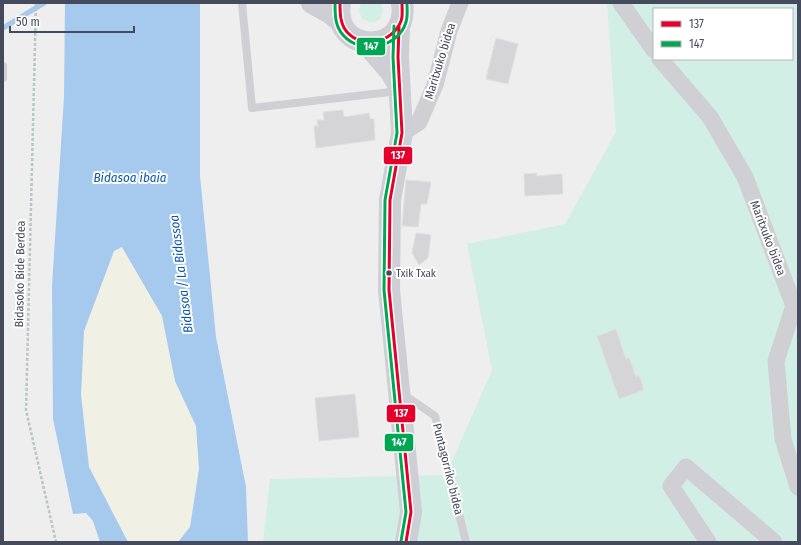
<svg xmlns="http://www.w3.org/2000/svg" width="801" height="545" font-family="'Fira Sans Condensed',sans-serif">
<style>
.green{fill:#d2efe6;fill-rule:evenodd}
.sand{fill:#f1f0e5}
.water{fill:#a6c9ee}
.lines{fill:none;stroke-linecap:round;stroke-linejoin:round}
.stream{stroke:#a6c9ee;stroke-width:5}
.building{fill:#d5d5d7;stroke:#e0e0e1}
.path{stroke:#b9c5c6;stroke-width:2.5;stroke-dasharray:3 2;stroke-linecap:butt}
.lane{stroke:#d0d0d4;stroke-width:8}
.street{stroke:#d0d0d4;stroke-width:17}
.secondary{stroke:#cecfd4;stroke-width:22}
.bus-1-casing{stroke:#fff;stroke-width:6}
.bus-2-casing{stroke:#fff;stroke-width:6}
.bus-1{stroke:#e4002b;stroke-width:3}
.bus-2{stroke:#00a651;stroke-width:3}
.bus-dot{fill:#454a5c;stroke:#fff;stroke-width:1.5}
.labels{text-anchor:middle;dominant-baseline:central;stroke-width:4;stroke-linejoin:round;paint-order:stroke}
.bus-label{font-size:11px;fill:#454a5c;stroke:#fff;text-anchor:start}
.street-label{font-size:12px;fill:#454a5c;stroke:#fff}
.water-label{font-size:13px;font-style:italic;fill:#0958ab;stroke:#fff}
.line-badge{stroke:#fff;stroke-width:1.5}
.badge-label{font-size:11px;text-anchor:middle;font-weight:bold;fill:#fff}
</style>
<rect width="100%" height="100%" fill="#efeeee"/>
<!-- green -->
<path class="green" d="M361 3H381L383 12 380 19 373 23 362 19 359 11Z
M607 3H798V542H263L270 479 446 475 492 370 467 244 565 224 616 132ZM654 9H792V59H654Z"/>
<!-- sand -->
<path class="sand" d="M122 247 162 316 175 381 196 426 199 469 190 527 178 542H128L89 467 81 395 84 331 114 251Z"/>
<!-- water -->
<path class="water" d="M65 3H200V176L216 337 246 487 248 542H178L190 527 199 469 196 426 175 381 162 316 122 247 114 251 84 331 81 395 89 467 128 542H100L93 521 86 513 73 514 53 419 52 286 64 97Z"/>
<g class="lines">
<!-- stream -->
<path class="stream" d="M3 28 44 3"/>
</g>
<!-- building -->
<path class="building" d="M496 38 518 44 508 84 486 79Z
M343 110 344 117 369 113 370 119H374L375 140 316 148 314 126H318L317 120H324L323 112Z
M537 173V176L562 174 563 194 525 196 524 174Z
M406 180 431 182 427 204H421L418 227 402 226Z
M416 233 431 235 428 258 419 265 412 253Z
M616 329 626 359 629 357 636 377 639 375 644 390 619 399 597 336Z
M355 394 359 437 319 441 315 398Z"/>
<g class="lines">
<!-- path -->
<path class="path" d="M36 3 26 410 56 542"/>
<!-- lane -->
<path class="lane" d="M242 3 252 108 399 91
M3 66V78
M403 394 435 416 466 542"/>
<!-- street -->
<path class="street" d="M621 3 654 50
M660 59 710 117 745 177 794 306 776 361 783 439 798 487
M402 133 419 122 435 85 449 31 460 3
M708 542 671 486 686 467 774 542"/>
<!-- secondary -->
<path class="secondary" d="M312 3 330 13 340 21
M340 3C331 55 410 56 402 3
M399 26 398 57 402 133 390 200 389 290 411 512 406 542
M366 43 391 72 399 86"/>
<!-- bus-1 casing -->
<g class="bus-1-casing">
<path id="bus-1" d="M340 3C340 13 340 24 347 32 363 50 393 42 401 21 403 16 402 9 402 3
M399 26 398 57 402 133 390 200 389 290 411 512 406 542"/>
</g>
<!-- bus-2 casing -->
<g class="bus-2-casing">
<path id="bus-2" d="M335 3C335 15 335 26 343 35 361 56 399 47 406 22 408 16 407 9 407 3
M394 26 393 57 397 133 385 200 384 290 406 512 401 541"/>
</g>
<!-- bus-1 -->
<use href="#bus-1" class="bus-1"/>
<!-- bus-2 -->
<use href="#bus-2" class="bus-2"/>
</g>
<!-- markers -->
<circle class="bus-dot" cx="389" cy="273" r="3.5"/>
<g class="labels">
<!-- bus labels -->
<g class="bus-label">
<text x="396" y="273">Txik Txak</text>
</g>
<!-- street labels -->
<g class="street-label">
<text transform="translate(440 61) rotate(-73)">Maritxuko bidea</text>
<text transform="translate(768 238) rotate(69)">Maritxuko bidea</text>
<text transform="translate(20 274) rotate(-89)">Bidasoko Bide Berdea</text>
<text transform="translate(448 469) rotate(76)">Puntagorriko bidea</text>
</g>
<!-- water labels -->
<g class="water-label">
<text x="130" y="177">Bidasoa ibaia</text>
<text transform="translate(181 274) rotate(-97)">Bidasoa / La Bidassoa</text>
</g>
</g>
<g class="line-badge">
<rect x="356" y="37" width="30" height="19" rx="4" fill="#00a651"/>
<rect x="383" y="146" width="30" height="19" rx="4" fill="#e4002b"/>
<rect x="386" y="404" width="30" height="19" rx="4" fill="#e4002b"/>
<rect x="384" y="433" width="30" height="19" rx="4" fill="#00a651"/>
</g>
<g class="badge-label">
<text x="371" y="50">147</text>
<text x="398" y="159">137</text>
<text x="401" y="417">137</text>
<text x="399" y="446">147</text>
</g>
<!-- border -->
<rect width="801" height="545" fill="none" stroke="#454a5c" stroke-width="8"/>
<!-- legend -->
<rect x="653" y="8" width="140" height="52" fill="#ffffff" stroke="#b5b7be"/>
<rect x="661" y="21" width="20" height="6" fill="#e4002b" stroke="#b5b7be"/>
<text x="689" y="28" font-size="12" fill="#454a5c">137</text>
<rect x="661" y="41" width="20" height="6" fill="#00a651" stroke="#b5b7be"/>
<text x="689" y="48" font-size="12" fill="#454a5c">147</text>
<!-- scale -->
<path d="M10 26v6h124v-6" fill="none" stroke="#454a5c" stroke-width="2"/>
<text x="16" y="26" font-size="12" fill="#454a5c" stroke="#ffffff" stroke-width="3" paint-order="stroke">50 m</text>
</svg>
